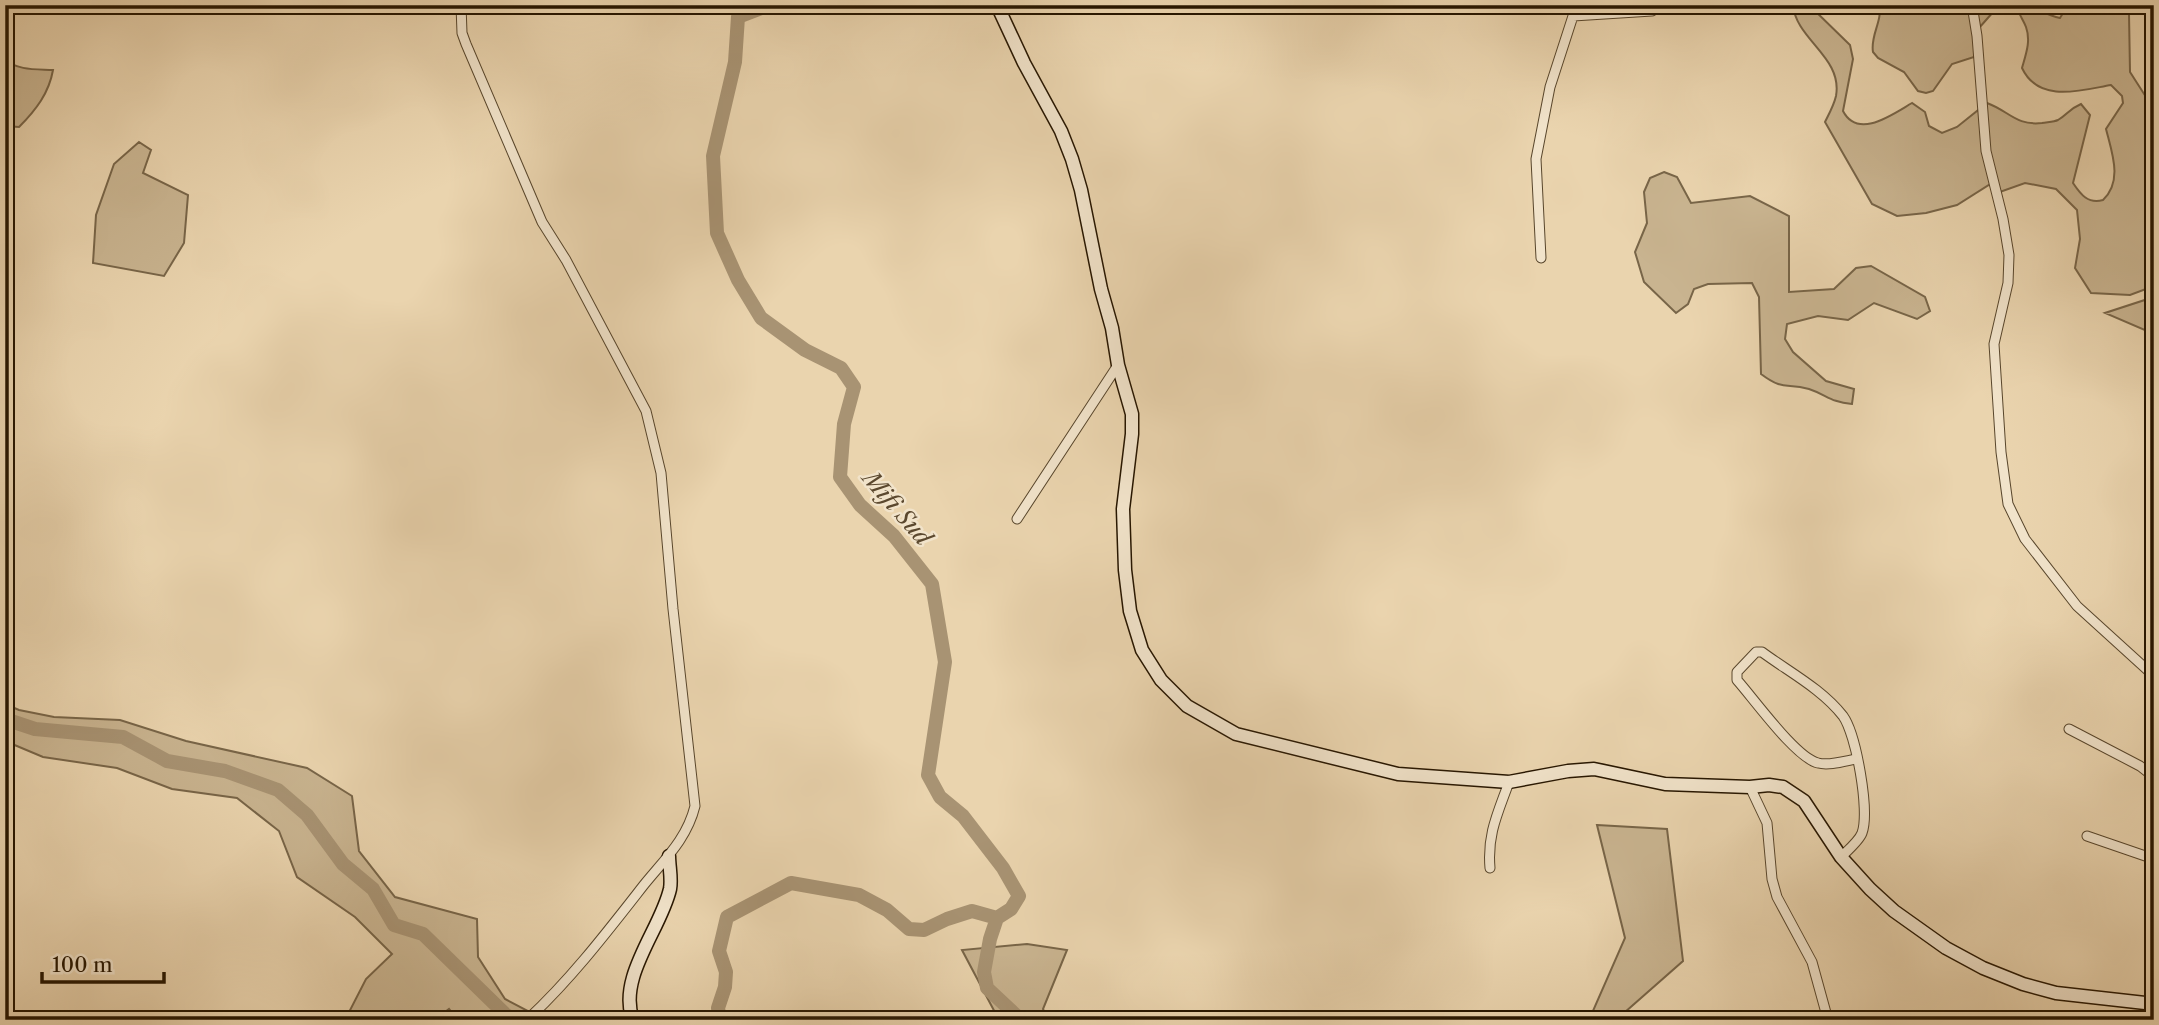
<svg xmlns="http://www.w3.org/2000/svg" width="2159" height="1025" font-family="'Libre Caslon Text',serif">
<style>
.green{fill:#c9b490;stroke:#786548;stroke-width:2}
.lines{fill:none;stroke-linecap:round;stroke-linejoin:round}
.river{stroke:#a89373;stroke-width:14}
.street-casing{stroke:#58462c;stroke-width:11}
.secondary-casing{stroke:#271600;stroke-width:15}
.street{stroke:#f1e3ca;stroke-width:9}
.secondary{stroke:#f1e3ca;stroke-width:12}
.labels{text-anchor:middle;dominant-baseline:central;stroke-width:5;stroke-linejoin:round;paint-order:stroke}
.water-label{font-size:23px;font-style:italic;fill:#5b482e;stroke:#f1e3ca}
</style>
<rect width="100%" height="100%" fill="#ead4ae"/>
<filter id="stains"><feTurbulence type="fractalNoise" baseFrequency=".00286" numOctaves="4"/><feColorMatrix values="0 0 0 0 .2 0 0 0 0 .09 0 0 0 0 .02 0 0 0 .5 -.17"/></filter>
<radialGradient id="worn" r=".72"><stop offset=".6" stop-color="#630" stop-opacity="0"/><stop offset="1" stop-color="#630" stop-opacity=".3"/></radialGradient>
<!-- green -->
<path class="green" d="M1793 5H1809L1850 45 1853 59 1843 111C1858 140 1893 114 1912 103L1925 112 1929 126 1942 133 1957 127 1987 103C2009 111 2016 126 2042 123 2047 122 2054 122 2058 120 2067 115 2069 109 2081 104L2090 115 2073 183C2081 195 2088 204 2103 200 2123 181 2112 153 2106 129L2123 103 2122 96 2111 85C2082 90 2039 104 2022 68 2026 54 2031 41 2026 27 2023 19 2018 14 2017 5 2038 5 2041 14 2060 18L2068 5H2124L2129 14 2130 72 2146 97 2154 99V286L2130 295 2091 293 2075 268 2080 239 2077 210 2056 189 2025 183 1997 193 1992 183 1957 205 1926 213 1897 216 1872 204 1825 122C1829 114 1834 105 1836 96 1843 57 1796 40 1793 5Z
M1879 5H1994V11L1979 28 1974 57 1952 64 1933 91 1926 93 1918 91 1904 72 1878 58 1873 52C1870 35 1883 21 1879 5Z
M5 59C17 71 38 69 53 70 49 93 36 110 19 127L5 126Z
M139 142 151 150 143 173 188 195 184 243 164 276 93 263 96 215 114 164Z
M1664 172 1677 177 1691 203 1750 196 1789 216V292L1834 289 1856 268 1871 266 1925 297 1930 311 1917 319 1874 303 1848 320 1818 316 1787 324 1785 339 1793 352 1826 381 1854 389 1852 404C1830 402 1827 395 1809 389 1786 382 1785 392 1761 374L1759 297 1752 283 1708 284 1694 289 1688 304 1676 313 1644 282 1635 252 1647 223 1644 192 1650 178Z
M2154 297V334L2105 313Z
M5 704 19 710 54 717 120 720 186 741 307 768 352 796 359 851 395 897 477 919 478 957 505 999 545 1020H458L449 1009 435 1020H345L366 979 392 954 355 917 297 877 279 831 237 798 172 789 117 768 43 757 5 741Z
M1597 825 1667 829 1683 961 1616 1020H1589L1625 938Z
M1027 944 1067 950 1043 1009 1048 1020H999L962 950Z"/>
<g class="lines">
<!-- river -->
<path class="river" d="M769 5 738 17 735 62 713 156 717 233 738 280 761 318 805 350 841 368 854 387 844 424 840 477 860 505 894 536 932 584 945 662 928 775 940 797 963 816 1003 868 1019 896 1011 909 997 918 990 939 984 972 987 988 1021 1020
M5 719 35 729 123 737 167 761 225 771 278 790 307 815 343 864 373 889 394 925 423 934 506 1015 516 1020
M720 1020 718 1008 725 987 726 972 719 951 727 917 791 883 859 895 887 910 909 929 924 930 947 919 972 911 997 918"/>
<!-- street casing -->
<g class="street-casing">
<path id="street" d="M461 5 462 33 466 44 542 222 566 260 646 411 661 473 673 609 695 806C687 839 664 860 643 886 607 932 571 979 528 1019
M1972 5 1977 36 1986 151 2003 219 2009 255 2008 283 1994 344 2001 452 2008 504 2025 539 2077 606 2154 676
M1573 16 1652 11 1660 5
M1541 258 1536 159 1550 87 1573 16V5
M1017 519 1118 365
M2069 729 2140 766 2154 777
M1750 787 1767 823 1772 879 1777 897 1812 962 1828 1020
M2087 836 2154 859
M1841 857C1847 851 1859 841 1862 833 1870 811 1856 734 1843 716 1822 689 1789 672 1762 652H1756L1737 672V680C1754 699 1796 758 1818 763 1829 766 1845 761 1856 759
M1490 868C1487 834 1498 813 1509 782"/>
</g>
<!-- secondary casing -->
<g class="secondary-casing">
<path id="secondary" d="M997 5 1024 63 1061 131 1072 159 1081 190 1101 289 1112 328 1118 365 1132 414V434L1123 509 1125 570 1130 611 1142 650 1161 680 1187 706 1236 734 1398 774 1509 782 1568 771 1594 769 1665 784 1750 787 1769 785 1783 787 1804 801 1841 857 1870 889 1894 911 1946 948 1983 968 2023 984 2056 993 2154 1004
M527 1020 528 1019
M633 1020C617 977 661 929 670 889 672 879 669 866 669 856"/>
</g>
<!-- street -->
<use href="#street" class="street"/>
<!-- secondary -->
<use href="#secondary" class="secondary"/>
</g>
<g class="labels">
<!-- water labels -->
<g class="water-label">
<text transform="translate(897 508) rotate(49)">Mifi Sud</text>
</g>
</g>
<!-- margin -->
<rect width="2159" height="1025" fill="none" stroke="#ead4ae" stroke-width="28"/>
<rect x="7" y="7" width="2145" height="1011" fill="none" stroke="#271600" stroke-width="3.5"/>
<rect x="14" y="14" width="2131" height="997" fill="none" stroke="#271600" stroke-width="2"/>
<!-- scale -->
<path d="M42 972v10h122v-10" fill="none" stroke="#271600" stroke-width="3.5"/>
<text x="52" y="972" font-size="21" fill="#271600" stroke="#f1e3ca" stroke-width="5" paint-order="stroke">100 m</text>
<rect width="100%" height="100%" filter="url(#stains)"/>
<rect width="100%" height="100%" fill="url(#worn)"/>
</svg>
